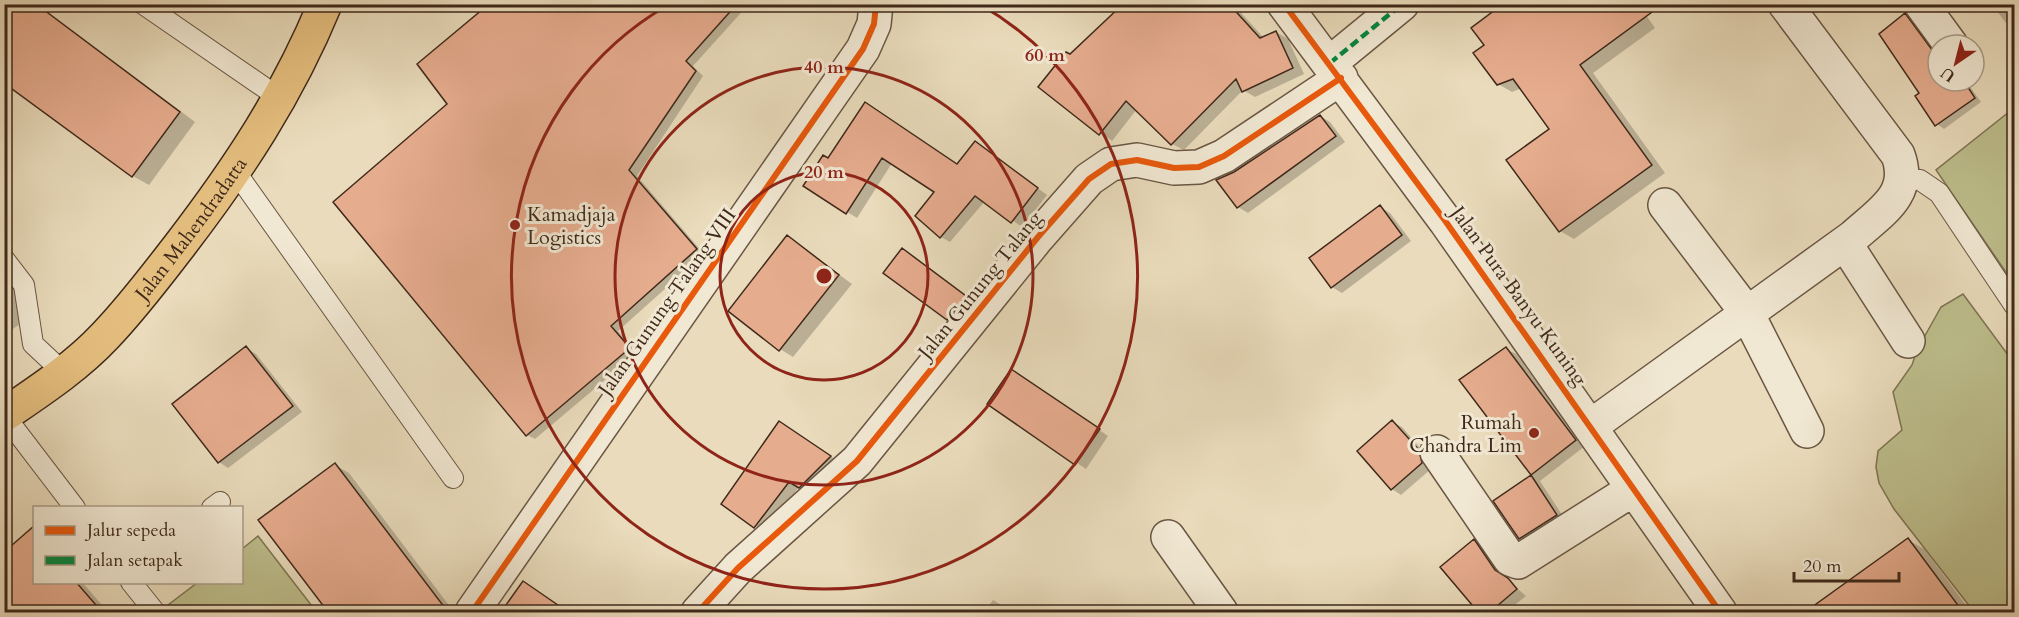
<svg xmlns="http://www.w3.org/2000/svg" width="2019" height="617" font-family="Cardo,serif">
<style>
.green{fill:#bdbe8c;stroke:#7e7454;stroke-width:1.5}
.shadow{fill:#0003}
.building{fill:#e6ac8e;stroke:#3f291b;stroke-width:1.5}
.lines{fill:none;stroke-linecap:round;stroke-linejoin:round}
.service-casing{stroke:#6a5643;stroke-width:22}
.minor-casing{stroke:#6a5643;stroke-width:36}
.trunk-casing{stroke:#3f291b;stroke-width:36}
.service{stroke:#f1e8d3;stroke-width:20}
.minor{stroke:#f1e8d3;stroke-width:33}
.trunk{stroke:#e4be7e;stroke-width:33}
.quiet{stroke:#00873e;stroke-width:4.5;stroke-dasharray:9 4.5;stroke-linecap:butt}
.cycleway-casing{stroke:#f1e8d3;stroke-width:10}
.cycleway{stroke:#e8590c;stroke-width:6}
.ring{fill:none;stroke:#8f2418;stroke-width:3}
.poi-dot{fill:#8f2418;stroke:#f1e8d3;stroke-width:2}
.labels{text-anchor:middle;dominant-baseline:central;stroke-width:6;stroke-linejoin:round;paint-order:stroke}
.poi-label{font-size:20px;fill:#3f291b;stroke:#f1e8d3;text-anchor:start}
.street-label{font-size:20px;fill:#3f291b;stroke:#f1e8d3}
.centre{fill:#8f2418;stroke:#f1e8d3;stroke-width:3}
.ring-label{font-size:18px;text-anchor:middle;font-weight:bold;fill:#8f2418;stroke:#f1e8d3;stroke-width:6;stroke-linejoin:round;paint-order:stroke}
</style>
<rect width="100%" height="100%" fill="#e9dbbb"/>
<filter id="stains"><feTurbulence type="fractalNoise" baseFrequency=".00333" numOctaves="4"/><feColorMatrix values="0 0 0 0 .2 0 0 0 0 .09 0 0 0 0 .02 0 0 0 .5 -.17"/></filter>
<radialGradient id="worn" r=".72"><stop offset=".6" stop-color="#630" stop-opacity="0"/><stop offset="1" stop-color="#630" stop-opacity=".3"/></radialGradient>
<!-- green -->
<path class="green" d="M2014 108V284L1936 170Z
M1963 294 2014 363V612H1974L1894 509 1879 483 1876 467 1878 451 1902 430 1893 392 1912 365 1917 350 1941 307Z
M258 536 315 610 312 612H168L164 608 197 583 242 582V549Z"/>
<!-- shadow -->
<path class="shadow" d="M4 4H37L195 122 149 185 133 176Z
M491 4H749L693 66 703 76 637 176 704 254 618 331 637 353 535 439 527 435 449 104Z
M1125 4H1233L1264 38 1276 32 1288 39 1304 74 1255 97 1243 90 1184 150 1172 144 1137 109 1112 141 1040 87Z
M1638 4 1655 28 1593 73 1665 173 1574 239 1560 231 1551 129 1522 88 1512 92 1498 84 1486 46Z
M1992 4H2014V28L2005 22Z
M1905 15 1912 19 1938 55V81H1966L1981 102 1944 129 1937 124 1922 93Z
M865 104 958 165 975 143 1047 195 1022 227 985 201 950 242 941 237 937 192 892 163 857 218 805 186 829 160Z
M1320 116 1330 122 1345 142 1248 213 1238 207 1235 173Z
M1380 207 1390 213 1411 241 1342 293 1332 287Z
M788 237 852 284 793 357 780 349Z
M912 256 975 303 957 324 948 319Z
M4 274 23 300 26 320 4 335Z
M246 348 256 354 302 412 228 468 219 462Z
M1506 349 1516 354 1585 446 1540 481 1566 521 1530 544 1520 538 1495 502 1533 476 1461 380Z
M1021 376 1108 436 1086 469 989 404Z
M1392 422 1402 427 1428 457 1431 469 1401 495 1392 489Z
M789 429 839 462 809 493 799 487 765 532 723 504Z
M335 465 349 473 454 612H329L260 521Z
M30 531 34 534V582H82L108 612H4V554Z
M1908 540 1924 549 1971 612H1807Z
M1474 541 1483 546 1504 577 1526 596 1506 612H1480L1442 568Z
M523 583 533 588 568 612H503Z
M993 600 1003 606 1012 612H984Z"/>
<!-- building -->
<path class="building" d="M4 4H36L180 112 132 177 4 83Z
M489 4H737L686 61 696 71 629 170 697 249 611 326 630 348 526 436 333 202 447 104 417 64Z
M1123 4H1229L1260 38 1276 31 1293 68 1242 92 1236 79 1171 145 1126 101 1099 135 1038 87 1066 52 1070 54Z
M1503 4H1663L1580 65 1652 165 1559 232 1506 160 1549 129 1513 79 1497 85 1473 53 1484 45 1471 28Z
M1905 13 1938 58V81H1964L1975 98 1935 126 1915 96 1919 93 1879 34Z
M865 102 957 164 975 141 1038 188 1011 223 975 196 940 238 915 216 934 192 882 158 846 214 803 186 823 155 828 158Z
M1320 115 1336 136 1237 208 1216 180 1234 172Z
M1380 205 1402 235 1331 288 1309 258Z
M787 235 839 275 779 351 728 311Z
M902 248 966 296 947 320 883 273Z
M246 346 293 406 218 463 172 404Z
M1506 347 1576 440 1531 475 1459 380Z
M1011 369 1100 429 1075 465 987 404Z
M1392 420 1419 450 1422 463 1391 490 1357 451Z
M779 421 831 456 799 488 789 482 754 528 721 504Z
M335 463 448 612H328L258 520Z
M1531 475 1557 515 1519 539 1493 501Z
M34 526V582H76L102 612H4V552Z
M1908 538 1963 612H1805Z
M1474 539 1495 570 1508 578 1517 589 1490 612H1478L1440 567Z
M523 581 568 612H501Z"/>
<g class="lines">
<!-- service casing -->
<g class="service-casing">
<path id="service" d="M143 4 281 99
M235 171 453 478
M1902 179 1920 180 1939 193 2014 305
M4 259 24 285 33 344 63 372
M4 415 75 508
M212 508 220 502
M131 582 155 612"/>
</g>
<!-- minor casing -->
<g class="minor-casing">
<path id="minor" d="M1284 4 1446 222 1720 612
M1921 4 1951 45
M1330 63 1402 4
M1665 205 1747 313 1807 431
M1845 243 1908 341
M1591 426 1853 237C1879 213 1913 195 1898 155L1785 4
M1437 452 1510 559 1518 562 1632 490
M1168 537 1221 612
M472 612 863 49 874 24 876 4
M698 612 738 568 857 461 1038 237 1089 179 1111 164 1137 160 1174 168 1199 167 1224 156 1341 78"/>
</g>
<!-- trunk casing -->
<g class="trunk-casing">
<g id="trunk">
<path id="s1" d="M4 415C39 391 76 367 105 336 132 308 156 276 180 245 239 168 288 94 325 4"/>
</g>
</g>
<!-- service -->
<use href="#service" class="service"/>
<!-- minor -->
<use href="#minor" class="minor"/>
<!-- trunk -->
<use href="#trunk" class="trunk"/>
<!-- quiet -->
<path class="quiet" d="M1330 63 1402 4"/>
<!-- cycleway casing -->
<g class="cycleway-casing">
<path id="cycleway" d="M1284 4 1446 222 1720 612
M472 612 863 49 874 24 876 4
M698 612 738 568 857 461 1038 237 1089 179 1111 164 1137 160 1174 168 1199 167 1224 156 1341 78"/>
</g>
<!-- cycleway -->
<use href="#cycleway" class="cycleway"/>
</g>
<!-- distance rings -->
<g class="ring">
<circle cx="824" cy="276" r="104"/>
<circle cx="824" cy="276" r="209"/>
<path d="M981 5A313 313 0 1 1 668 5"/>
</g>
<!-- markers -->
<g class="poi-dot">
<circle cx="515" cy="225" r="6"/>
<circle cx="1534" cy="433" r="6"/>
</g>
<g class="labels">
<!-- poi labels -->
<g class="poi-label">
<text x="527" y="214">Kamadjaja<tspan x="527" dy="23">Logistics</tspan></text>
<text x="1522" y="422" text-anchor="end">Rumah<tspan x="1522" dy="23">Chandra Lim</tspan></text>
</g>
<!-- street labels -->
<g class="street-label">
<text stroke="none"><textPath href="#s1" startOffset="266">Jalan Mahendradatta</textPath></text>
<text transform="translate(980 285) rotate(-51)">Jalan Gunung Talang</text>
<text transform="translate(1519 296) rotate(54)">Jalan Pura Banyu Kuning</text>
<text transform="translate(667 302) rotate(-55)">Jalan Gunung Talang VIII</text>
</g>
</g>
<circle cx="824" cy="276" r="9" class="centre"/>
<g class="ring-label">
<text x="1045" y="61">60 m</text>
<text x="824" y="73">40 m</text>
<text x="824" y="178">20 m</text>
</g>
<!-- margin -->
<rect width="2019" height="617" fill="none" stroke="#e9dbbb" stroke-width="24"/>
<rect x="6" y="6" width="2007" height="605" fill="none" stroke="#3f291b" stroke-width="3"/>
<rect x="12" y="12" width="1995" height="593" fill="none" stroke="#3f291b" stroke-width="1.5"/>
<!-- legend -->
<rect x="33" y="506" width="210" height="78" fill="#f1e8d3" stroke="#aa9c89" stroke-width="1.5"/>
<rect x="45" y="526" width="30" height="9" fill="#e8590c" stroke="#aa9c89" stroke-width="1.5"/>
<text x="87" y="536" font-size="18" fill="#3f291b">Jalur sepeda</text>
<rect x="45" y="556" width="30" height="9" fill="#00873e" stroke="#aa9c89" stroke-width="1.5"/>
<text x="87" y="566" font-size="18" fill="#3f291b">Jalan setapak</text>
<!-- north arrow -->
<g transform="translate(1956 63) rotate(215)"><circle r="28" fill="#f1e8d3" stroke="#aa9c89" stroke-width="1.5"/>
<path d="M0-4.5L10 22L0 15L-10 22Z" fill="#8f2418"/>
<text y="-9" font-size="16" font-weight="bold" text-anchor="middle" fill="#3f291b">U</text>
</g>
<!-- scale -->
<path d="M1794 572v9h105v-9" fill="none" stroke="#3f291b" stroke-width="3"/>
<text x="1803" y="572" font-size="18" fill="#3f291b" stroke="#f1e8d3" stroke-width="4.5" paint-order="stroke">20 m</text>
<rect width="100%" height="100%" filter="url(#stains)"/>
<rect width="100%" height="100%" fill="url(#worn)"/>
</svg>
